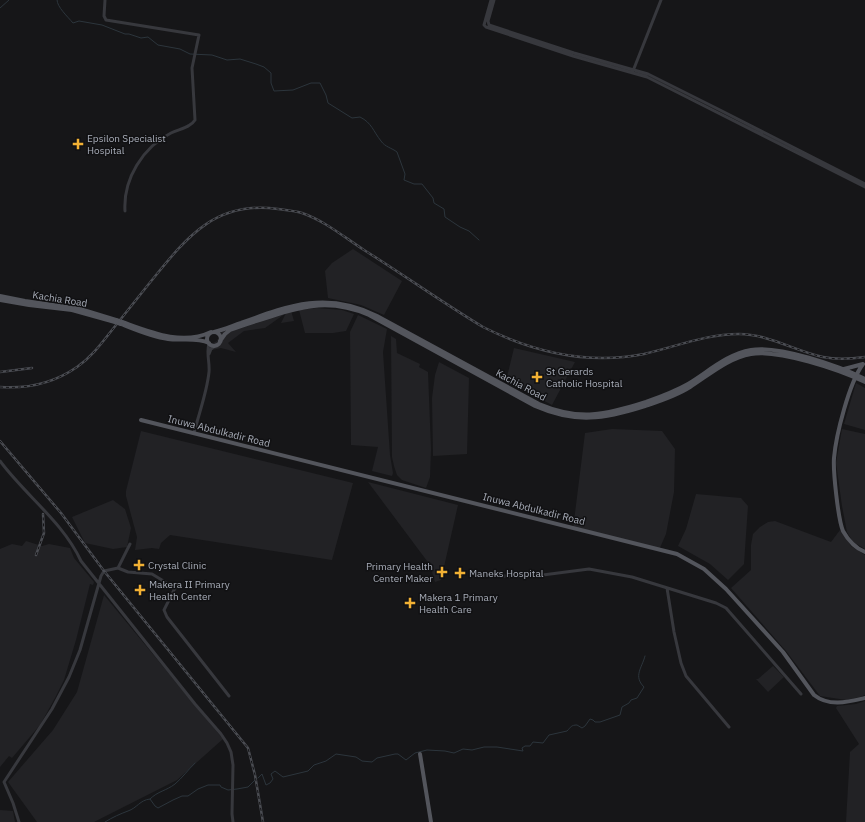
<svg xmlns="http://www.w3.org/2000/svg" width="865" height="822" font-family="'IBM Plex Sans',sans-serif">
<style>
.built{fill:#222225}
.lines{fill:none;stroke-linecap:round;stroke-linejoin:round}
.stream{stroke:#2c353c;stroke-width:1}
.minor{stroke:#37383d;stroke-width:3}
.major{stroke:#53555c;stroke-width:4}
.rail-casing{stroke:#4a4c52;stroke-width:2.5}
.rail{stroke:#111113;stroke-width:1;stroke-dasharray:3;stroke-linecap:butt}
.major-bridge{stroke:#53555c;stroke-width:4}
.poi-dot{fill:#f2b134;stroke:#111113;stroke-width:1.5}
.labels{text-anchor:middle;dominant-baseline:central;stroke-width:3;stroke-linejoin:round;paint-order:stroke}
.poi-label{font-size:10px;fill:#a8adb8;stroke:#111113;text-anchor:start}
.street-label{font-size:10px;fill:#a8adb8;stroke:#111113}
</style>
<rect width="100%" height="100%" fill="#161618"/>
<!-- built -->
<path class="built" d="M353 249 402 281 384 315 361 305 328 298 325 271 332 263Z
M290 307 294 321 281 323 286 313 265 328 244 331 228 343 236 352 221 348 207 351 209 345 217 341 220 334 224 329Z
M317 308 342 310 354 314 346 331 333 333H305L299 310Z
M358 315 387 329 383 352 390 455 393 473 392 476 372 471 378 447 351 445 350 332Z
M391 336 396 339 397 353 420 364 419 367 428 372 431 449 430 477 426 488 402 480 397 475 394 466 392 457Z
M514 348 575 362 552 405 506 381Z
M439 362 469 378 467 454 433 456 432 398 435 375Z
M856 383 865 388V430L844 424Z
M612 429 662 431 675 449 674 492 666 534 659 550 573 529 585 433Z
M842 429 865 434V549L853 542 847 532 842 506 836 463Z
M141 431 353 483 332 560 170 535 161 543 159 549 152 548 135 550 137 537 126 496V491Z
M368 482 458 505 441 580 435 582 430 565Z
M696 494 741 498 748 506 744 564 728 580 710 564 678 546 686 529Z
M113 500 125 509 131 528 127 547 113 549 85 543 72 517Z
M775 521 831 542 840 530 842 531 851 546 865 555V695L860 697 846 700 820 696 786 651 731 588 751 570V545L753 534 760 527 768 522Z
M26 541 42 546 49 544 70 548 74 558 94 582 93 585 90 584 76 640 64 680 55 698 40 725 12 758 9 756 0 767V549L12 544 22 546Z
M104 595 223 739 177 780 94 822H37L8 782 53 730 77 692Z
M773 666 784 677 768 692 756 679H758Z
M865 701V822H846L850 752 859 744 836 708 837 706 856 704Z
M0 810 13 811 15 822H0Z"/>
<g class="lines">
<!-- stream -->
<path class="stream" d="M57 0C57 7 68 17 73 23L79 21 102 25 125 34H129L141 38 148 37 158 45 180 49 190 54 212 55 227 60 240 59 256 64 264 67 271 73V83L274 91 293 90 311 83H320L326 95 328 103 352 118 360 117C372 123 373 131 381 141 385 147 392 148 397 152L405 174 404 180 414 184H422L433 198 434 203 444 209 445 217 460 227 469 231 479 240
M0 8 9 0
M258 778 262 774 266 785 270 783 273 779 271 774 275 771 283 777 308 771 314 765 326 761 336 754 356 757 362 761 372 762 377 758 395 754H398L406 760 415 753 427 750 445 751 454 753 463 749 472 750 484 747H497L523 751 522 748 525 746H530L533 742 543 743 549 735 567 731C571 727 571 725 577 725L582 728 585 726 590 719 593 720 595 722H600L620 715 622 707 629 703 631 700 637 698 644 687C633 676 642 668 645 656
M150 799C158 791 166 791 175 784 182 778 188 770 195 763
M105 822C113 817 120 814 128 811 137 808 140 800 150 799L155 806 158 808 173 800 182 796H188L198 789 208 785H220L221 787 228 790 237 789 248 787 255 780"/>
<!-- minor -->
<path class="minor" d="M105 0 104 16 106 20 199 35 192 68 195 120C190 128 179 129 171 133 143 147 123 179 125 211
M491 0 484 25 486 27 573 56 647 77 865 187
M494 0 488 21 489 25 574 53 648 74 720 110 865 184
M633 71 661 0
M209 354 211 349 216 345
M194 433C199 413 207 392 209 372 210 363 206 352 209 344
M0 461C25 495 63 522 81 561L195 704 221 734 227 743 231 752 233 765 232 814 233 822
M118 568 130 544
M499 576H535L589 569 632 577 716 603 726 608 801 694
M667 588 674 632 681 663 686 676 729 727
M19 822 13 803 4 782 52 709 69 677 80 650 101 576 104 571 118 568 128 572 152 574 175 588 164 610 167 617 229 696"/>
<!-- major -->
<path class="major" d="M0 296 25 301 80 309 116 320
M0 300 29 305 72 310 115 322
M122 322C150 332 182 346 211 332
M121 324C136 330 152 337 168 339 181 341 196 337 209 343
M214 332C224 330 232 326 241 323 290 305 327 291 377 316L539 404C579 421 606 415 646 402 660 397 674 392 688 384 708 372 727 354 751 350 779 345 839 366 865 379
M207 339a7 7 0 1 1 14 0a7 7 0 1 1-14 0Z
M220 341 225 334 230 330C243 325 256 321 269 317 305 305 332 299 369 315L535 406C576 424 604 419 645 406 660 401 676 396 690 387 709 375 728 358 751 354 778 349 840 370 865 382
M863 364C849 383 836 435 834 458 833 471 838 519 843 531 848 540 855 548 865 552
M844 369 863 364
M141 420 677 554 704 569 726 589 783 652 814 695C829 707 848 702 865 698
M420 754 431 822"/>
<!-- rail casing -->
<g class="rail-casing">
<path id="rail" d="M0 372 32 368
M0 387C28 389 54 383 77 367 93 356 104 340 116 325 128 310 140 295 152 280 187 237 216 200 278 209 286 210 295 211 302 213 325 221 344 237 364 250 404 275 443 303 483 327 533 352 589 365 644 354 675 347 706 334 739 334 768 334 795 351 823 357 837 360 851 359 865 357
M0 441 61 513 104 571 248 748 255 775 263 822
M36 555 44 533 43 514"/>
</g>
<!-- rail -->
<use href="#rail" class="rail"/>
<!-- major-bridge -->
<path class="major-bridge" d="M116 320 122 322
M115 322 121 324"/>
</g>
<!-- markers -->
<g class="poi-dot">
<path d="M76 138h4v4h4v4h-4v4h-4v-4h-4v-4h4z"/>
<path d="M535 371h4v4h4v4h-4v4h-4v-4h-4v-4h4z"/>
<path d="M137 559h4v4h4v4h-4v4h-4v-4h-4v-4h4z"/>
<path d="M440 566h4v4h4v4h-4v4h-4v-4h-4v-4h4z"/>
<path d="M458 567h4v4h4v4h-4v4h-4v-4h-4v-4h4z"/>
<path d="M138 584h4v4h4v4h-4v4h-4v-4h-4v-4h4z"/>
<path d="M408 597h4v4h4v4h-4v4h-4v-4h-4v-4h4z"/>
</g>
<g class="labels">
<!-- poi labels -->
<g class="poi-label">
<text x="87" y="138">Epsilon Specialist<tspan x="87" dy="12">Hospital</tspan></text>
<text x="546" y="371">St Gerards<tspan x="546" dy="12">Catholic Hospital</tspan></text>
<text x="148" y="565">Crystal Clinic</text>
<text x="433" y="566" text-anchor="end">Primary Health<tspan x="433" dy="12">Center Maker</tspan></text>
<text x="469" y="573">Maneks Hospital</text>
<text x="149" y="584">Makera II Primary<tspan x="149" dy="12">Health Center</tspan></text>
<text x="419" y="597">Makera 1 Primary<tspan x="419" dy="12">Health Care</tspan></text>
</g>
<!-- street labels -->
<g class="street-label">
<text transform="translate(60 299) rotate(9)">Kachia Road</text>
<text transform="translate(521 385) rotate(28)">Kachia Road</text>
<text transform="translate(219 431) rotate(14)">Inuwa Abdulkadir Road</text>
<text transform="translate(534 509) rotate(14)">Inuwa Abdulkadir Road</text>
</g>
</g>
</svg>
